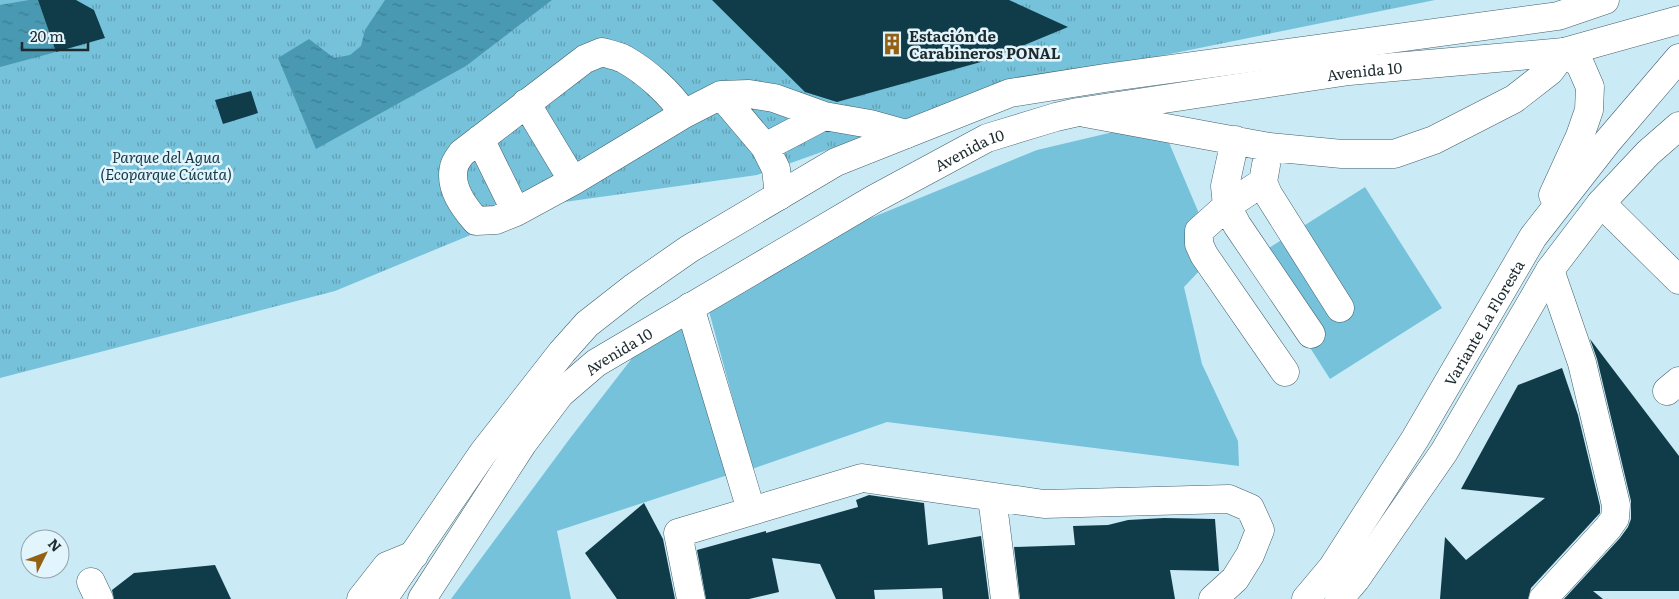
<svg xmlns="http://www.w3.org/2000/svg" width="1679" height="599" font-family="Literata,serif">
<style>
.green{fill:#76c2db}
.park{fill:url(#park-tufts)}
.water{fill:url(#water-ripples)}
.building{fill:#103c49}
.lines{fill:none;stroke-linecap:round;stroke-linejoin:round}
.minor-casing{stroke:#43606a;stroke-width:29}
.major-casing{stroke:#43606a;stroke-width:29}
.minor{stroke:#fff;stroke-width:28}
.major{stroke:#fff;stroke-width:28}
.labels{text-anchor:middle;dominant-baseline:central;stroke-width:5;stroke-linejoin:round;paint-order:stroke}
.poi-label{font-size:15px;font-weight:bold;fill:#1d2a2e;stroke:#e2f5fc;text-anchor:start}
.street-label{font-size:15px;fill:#1d2a2e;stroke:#e2f5fc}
.park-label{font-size:15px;font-style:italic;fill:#143945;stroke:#e2f5fc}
</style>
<defs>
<pattern id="park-tufts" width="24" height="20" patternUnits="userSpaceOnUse" patternTransform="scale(1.25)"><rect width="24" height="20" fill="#76c2db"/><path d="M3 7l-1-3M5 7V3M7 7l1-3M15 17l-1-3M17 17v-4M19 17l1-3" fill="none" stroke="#609eb2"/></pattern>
<pattern id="water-ripples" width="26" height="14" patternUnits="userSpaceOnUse" patternTransform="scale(1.25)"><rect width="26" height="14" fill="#4999b2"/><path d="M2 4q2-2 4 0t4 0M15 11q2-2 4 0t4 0" fill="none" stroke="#3c7d91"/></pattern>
</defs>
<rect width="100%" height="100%" fill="#caeaf6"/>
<!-- green -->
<path class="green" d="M1126 129 1167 138 1220 263 1204 266 1184 287 1202 364 1238 441 1239 466 887 422 752 469 707 304 822 238 1037 150Z
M1365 187 1442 308 1330 379 1253 258Z
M685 323 731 474 557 531 571 599H451L571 437 633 357 667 327Z"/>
<!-- park -->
<path class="park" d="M0 0H1435L998 89 757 175 543 205 335 291 0 378Z"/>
<!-- water -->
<path class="water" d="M29 0H38L56 52 0 67V5Z
M385 0H552L466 66 316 149 278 58 309 39 334 58 350 55 361 46 365 30Z"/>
<!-- building -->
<path class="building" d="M38 0H76L94 10 105 38 56 52Z
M712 0H1009L1068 27 988 60 837 102 805 92Z
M251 91 258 113 223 124 215 100Z
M1590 339 1679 456V591H1593L1603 599H1564L1620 538 1628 527 1631 519V501L1597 359Z
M1562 368 1578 415 1600 506V513L1531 588 1528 599H1440L1445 537 1466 560 1545 498 1461 489 1518 385Z
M869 495 924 503 928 545 981 536 989 599H943L942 588 874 590 875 599H836L820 564 772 558 779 592 749 599H706L697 550 766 531V533L858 507 856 500Z
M644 503 663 539 675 599H617L585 553Z
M1164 518 1215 519 1219 571 1170 570 1175 599H1020L1014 547 1075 545 1073 526 1108 525 1128 520Z
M215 565 231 599H114L112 590 134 573Z"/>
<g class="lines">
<!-- minor casing -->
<g class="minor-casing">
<path id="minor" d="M721 95 765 147 776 169 779 196
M526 103 573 181
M1085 113 1269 147 1342 154H1394L1434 140 1514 99 1550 71 1564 52
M684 114C670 93 647 72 624 59 618 56 609 54 602 52L585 59 462 153C459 157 455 162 454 167 449 188 464 207 476 221L496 220 516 212 573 181 684 114 721 95 749 94 774 98 824 116 870 124 906 134
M480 139 516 212
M1235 140 1225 186 1227 206 1237 225 1311 334
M765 147 824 116
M1266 165 1263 182 1268 194 1340 308
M1263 182 1227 206 1199 231V244L1204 255 1285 372
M1601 203 1679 280
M690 307 751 510
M1667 391 1679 381
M992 497 1005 599
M91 582 99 599
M361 599 387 566 414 555
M691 599 678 533 862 478 1044 504 1229 499 1250 508 1260 530 1250 555 1235 579 1213 599
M1543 599 1608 528 1615 518 1616 505 1582 363 1550 270"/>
</g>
<!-- major casing -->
<g class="major-casing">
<g id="major">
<path d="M1553 195 1580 136 1589 110 1590 87 1580 64 1564 52"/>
<path d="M383 599 483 453 562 352 587 324 633 288 689 249 836 162 1010 93 1105 78 1558 16 1605 0"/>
<path id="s1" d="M422 599 523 443 560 394 596 363 874 199 987 138 1056 117 1078 112 1349 71 1564 52 1679 20"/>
<path id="s2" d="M1306 599 1332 568 1415 439 1533 237 1608 141 1679 58"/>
<path d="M1339 599 1356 579 1444 452 1550 270 1601 203 1648 153 1679 126"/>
</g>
</g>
<!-- minor -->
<use href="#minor" class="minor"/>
<!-- major -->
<use href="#major" class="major"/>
</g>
<!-- icons -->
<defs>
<g id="building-bare" transform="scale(1.725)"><path d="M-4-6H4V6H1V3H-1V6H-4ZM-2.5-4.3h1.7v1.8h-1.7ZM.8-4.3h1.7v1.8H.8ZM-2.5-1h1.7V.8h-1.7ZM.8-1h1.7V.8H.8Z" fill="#946113" stroke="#e2f5fc" stroke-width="2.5" paint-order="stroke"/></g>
</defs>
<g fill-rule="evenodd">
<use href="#building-bare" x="892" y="44"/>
</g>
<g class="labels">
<!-- poi labels -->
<g class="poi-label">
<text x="909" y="35">Estación de<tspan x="909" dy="17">Carabineros PONAL</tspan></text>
</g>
<!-- street labels -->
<g class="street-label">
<text stroke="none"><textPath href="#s1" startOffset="1130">Avenida 10</textPath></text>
<text stroke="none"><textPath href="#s1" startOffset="725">Avenida 10</textPath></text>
<text stroke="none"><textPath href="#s2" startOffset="329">Variante La Floresta</textPath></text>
<text stroke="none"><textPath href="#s1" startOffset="320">Avenida 10</textPath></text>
</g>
<!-- park labels -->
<g class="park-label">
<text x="166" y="156">Parque del Agua<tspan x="166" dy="17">(Ecoparque Cúcuta)</tspan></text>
</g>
</g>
<!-- north arrow -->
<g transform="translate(45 554) rotate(48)"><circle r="24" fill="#e2f5fc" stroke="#93a4aa"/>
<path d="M0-4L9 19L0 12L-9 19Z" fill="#946113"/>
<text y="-8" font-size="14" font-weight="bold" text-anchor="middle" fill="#1d2a2e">N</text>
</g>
<!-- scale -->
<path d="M22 42v8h66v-8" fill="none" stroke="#1d2a2e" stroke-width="2.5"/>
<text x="30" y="42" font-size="15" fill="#1d2a2e" stroke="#e2f5fc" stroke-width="4" paint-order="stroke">20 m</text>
</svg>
